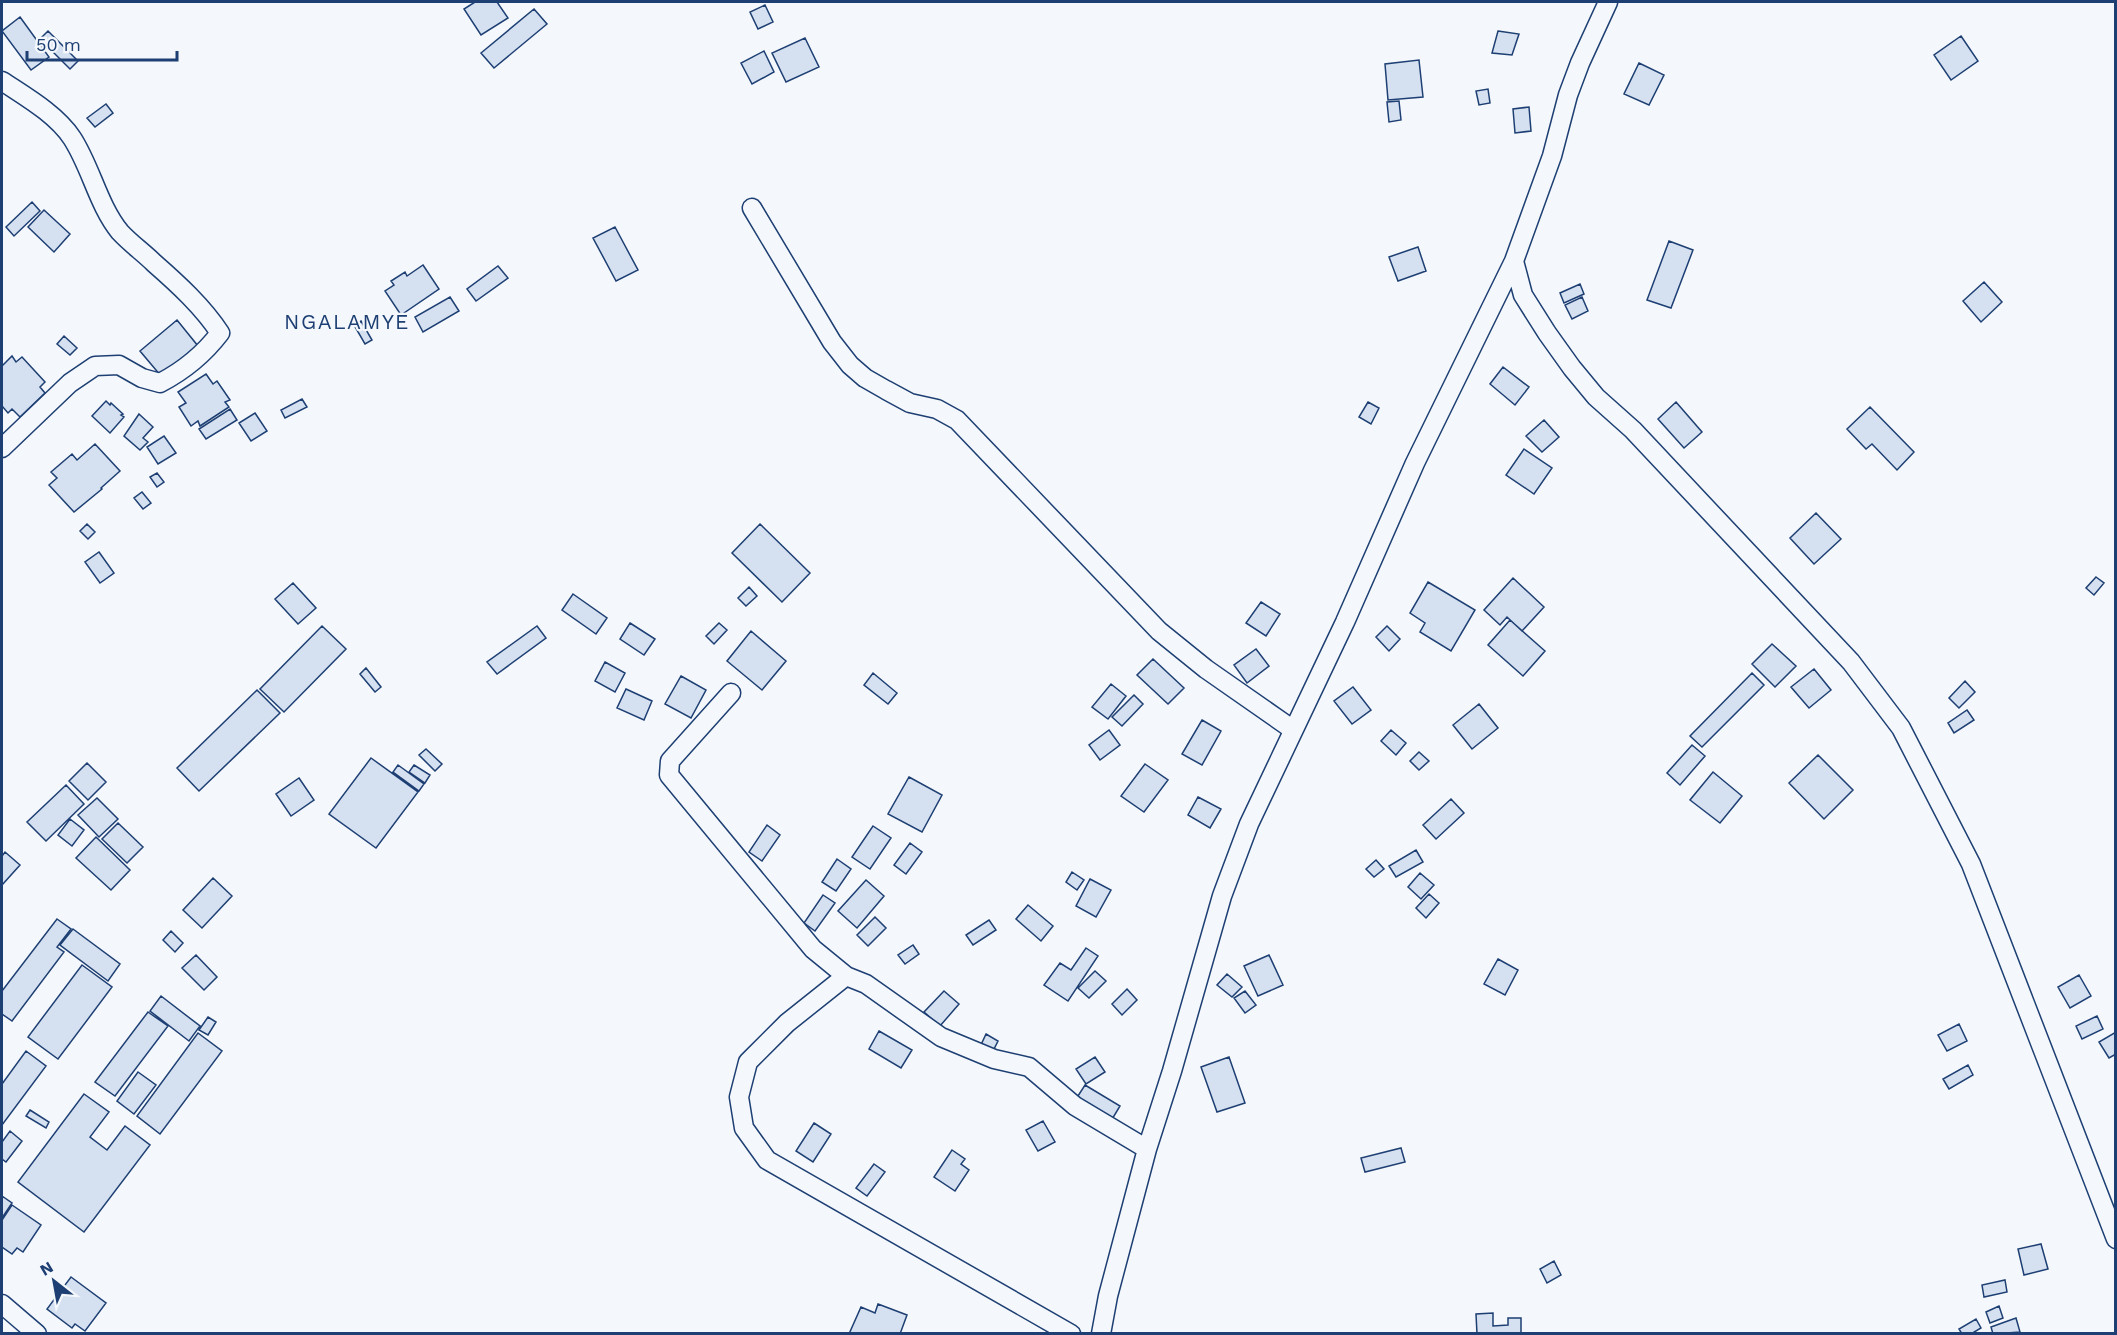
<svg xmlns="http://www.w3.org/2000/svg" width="2117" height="1335" font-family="'Work Sans',sans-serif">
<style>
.building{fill:#d5e0f0;stroke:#1d3f73;stroke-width:1.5}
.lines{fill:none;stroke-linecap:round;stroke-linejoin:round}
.minor-casing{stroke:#1d3f73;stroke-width:21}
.minor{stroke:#f4f7fb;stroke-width:18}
.labels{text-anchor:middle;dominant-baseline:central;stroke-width:4.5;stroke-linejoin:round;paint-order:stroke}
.quarter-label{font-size:21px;letter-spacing:1.5px;fill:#1d3f73;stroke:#f4f7fb}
</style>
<rect width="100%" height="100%" fill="#f4f7fb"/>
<!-- building -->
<path class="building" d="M475 2H497L508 18 481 35 464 9Z
M765 5 773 22 758 29 750 12Z
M534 9 547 24 494 68 481 53Z
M20 17 49 57 31 70 2 31Z
M48 31 78 61 70 69 40 39Z
M1498 31 1519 34 1512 55 1492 53Z
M1961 36 1978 61 1951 80 1934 55Z
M805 38 819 67 786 82 772 53Z
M764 51 774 72 752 84 741 63Z
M1419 60 1423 97 1388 100 1385 64Z
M1639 63 1664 75 1649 105 1624 94Z
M1488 89 1490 103 1479 105 1476 91Z
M1399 101 1401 120 1389 122 1387 102Z
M106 104 113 113 95 127 87 118Z
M1529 107 1531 131 1515 133 1513 109Z
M32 202 40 211 14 236 6 227Z
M44 210 70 234 54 252 28 227Z
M615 227 638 270 616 281 593 238Z
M1669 241 1693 250 1671 308 1647 300Z
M1418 247 1426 271 1398 281 1389 257Z
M423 265 439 289 401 315 385 291 394 285 391 281 405 272 407 276Z
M498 266 508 278 476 301 467 289Z
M1984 282 2002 302 1981 322 1963 301Z
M1580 284 1584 294 1564 303 1560 293Z
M450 297 459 311 423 332 415 317Z
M1582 297 1588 311 1572 319 1565 305Z
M177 320 198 346 161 376 140 351Z
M361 321 372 340 365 344 354 325Z
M64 336 77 348 70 355 57 344Z
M12 356 16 362 22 357 45 382 40 387 45 393 20 417 12 409 8 413 2 406V366Z
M1503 367 1529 387 1515 405 1490 384Z
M206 374 213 384 217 381 230 400 225 402 229 407 200 426 198 421 191 426 179 407 186 403 178 392Z
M302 399 307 407 285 418 281 410Z
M106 401 110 405 111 403 123 414 121 415 124 417 110 433 92 416Z
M1368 402 1379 408 1371 424 1359 417Z
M1676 402 1702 432 1684 448 1658 419Z
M1870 407 1914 452 1897 470 1872 444 1866 449 1847 429Z
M230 409 237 420 206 439 199 429Z
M255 413 267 431 251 441 239 423Z
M139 414 153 427 143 438 148 442 140 450 124 436Z
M1544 420 1559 437 1542 452 1526 436Z
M164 436 176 453 158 464 147 447Z
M95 444 120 471 101 488 102 489 74 512 49 485 57 478 51 472 72 454 77 460Z
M1524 449 1552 468 1534 494 1506 475Z
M157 473 164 482 157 487 150 477Z
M142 492 151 503 143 509 134 498Z
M1816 513 1841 539 1814 564 1790 538Z
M87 524 95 532 88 539 80 531Z
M760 524 810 573 782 602 732 553Z
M99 552 114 573 100 583 85 562Z
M2096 577 2104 583 2094 595 2086 588Z
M1513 578 1544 607 1522 631 1507 617 1500 625 1484 610Z
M1428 582 1475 610 1451 651 1420 632 1425 623 1410 613Z
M293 583 316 608 298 624 275 599Z
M749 587 757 596 746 606 738 598Z
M573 594 607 618 596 634 562 610Z
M1261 602 1280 614 1266 636 1246 623Z
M1510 620 1545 651 1523 676 1488 645Z
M630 623 655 639 644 655 620 639Z
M719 623 727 630 714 644 706 636Z
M322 626 346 649 284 712 260 689Z
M537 626 546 638 497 674 487 662Z
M1387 626 1400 639 1389 651 1376 637Z
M751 631 786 661 762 690 727 661Z
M1772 644 1796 666 1775 687 1752 664Z
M1256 649 1269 666 1247 683 1234 665Z
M1153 659 1184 688 1168 704 1137 675Z
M605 662 625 673 615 692 595 681Z
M366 668 381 687 375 692 360 674Z
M1814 669 1831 690 1809 708 1791 687Z
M873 673 897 693 888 704 864 685Z
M1752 673 1764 685 1702 747 1690 736Z
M681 676 706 690 691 718 665 704Z
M1965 681 1975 692 1959 708 1949 698Z
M1111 684 1126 696 1108 719 1092 707Z
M1353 687 1371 710 1352 724 1334 701Z
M626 689 652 701 644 720 617 708Z
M257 690 280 713 199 791 177 768Z
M1134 695 1143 704 1122 726 1112 717Z
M1479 704 1498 728 1472 749 1453 725Z
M1967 710 1974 720 1954 733 1948 723Z
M1202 720 1221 731 1202 765 1182 754Z
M1109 730 1120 745 1100 760 1089 745Z
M1391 730 1406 743 1396 755 1381 741Z
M1692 745 1705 756 1680 785 1667 773Z
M426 749 442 764 435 771 419 755Z
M1419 752 1429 761 1419 770 1410 761Z
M1818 755 1853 790 1824 819 1789 783Z
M371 758 418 792 376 848 329 814Z
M87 763 106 782 88 800 69 781Z
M1145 764 1168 780 1144 812 1121 796Z
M398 765 424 784 419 791 393 772Z
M414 765 430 775 425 783 409 772Z
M1713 772 1742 796 1720 823 1690 800Z
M909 777 942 795 922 832 888 814Z
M299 778 314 800 291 816 276 794Z
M66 785 84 804 46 841 27 822Z
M1198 797 1221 809 1210 828 1188 815Z
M97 798 118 819 99 837 78 815Z
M1451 799 1464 813 1436 839 1423 825Z
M70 819 84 830 72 846 58 835Z
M118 823 143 847 127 863 102 839Z
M767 825 780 835 762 861 749 852Z
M873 826 891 838 870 869 852 857Z
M96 837 130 870 111 890 76 858Z
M910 843 922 852 906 874 894 865Z
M1416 850 1423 862 1396 877 1389 866Z
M5 852 20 865 2 885V856Z
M837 859 851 869 836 891 822 882Z
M1376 860 1384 869 1374 877 1366 869Z
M1072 872 1084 880 1077 890 1066 882Z
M1420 873 1434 885 1421 899 1408 887Z
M213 878 232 896 202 928 183 910Z
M1090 879 1111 890 1096 917 1076 906Z
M866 880 884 896 857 928 838 911Z
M1429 894 1439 903 1426 918 1416 908Z
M823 895 835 903 815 931 804 923Z
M1028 905 1053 926 1041 941 1016 919Z
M875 917 886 928 868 946 857 935Z
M57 919 71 929 57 947 64 952 12 1021 2 1014V991Z
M989 920 996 930 973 945 966 935Z
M73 929 120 964 108 981 60 945Z
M171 931 183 943 175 952 163 940Z
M913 945 919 954 905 964 898 955Z
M1086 948 1098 956 1068 1001 1044 985 1060 963 1071 970Z
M196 955 217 977 204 990 182 968Z
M1269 955 1283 985 1258 996 1244 966Z
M1498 959 1518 970 1505 995 1484 984Z
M82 965 112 987 58 1059 28 1037Z
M1095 971 1106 981 1089 998 1078 988Z
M1227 974 1242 987 1232 997 1217 985Z
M2079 975 2091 996 2070 1008 2058 987Z
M1127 989 1137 1000 1122 1015 1112 1004Z
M944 991 959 1004 940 1026 924 1012Z
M1245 991 1256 1005 1245 1013 1234 998Z
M161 996 200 1026 189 1041 150 1011Z
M148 1012 168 1026 115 1096 95 1082Z
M2097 1016 2103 1029 2082 1039 2076 1026Z
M208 1017 216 1022 208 1035 199 1030Z
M1959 1024 1967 1041 1947 1051 1938 1035Z
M879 1031 912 1050 901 1068 869 1049Z
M2116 1032V1054L2109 1058 2099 1042Z
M198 1033 222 1051 160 1134 137 1116Z
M986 1034 998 1041 992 1053 980 1047Z
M26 1051 46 1066 2 1125V1084Z
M1095 1057 1105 1072 1086 1084 1076 1069Z
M1229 1057 1245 1103 1217 1112 1201 1067Z
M1968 1065 1973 1075 1949 1089 1943 1079Z
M138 1072 156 1085 134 1114 117 1101Z
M1085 1085 1120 1106 1111 1121 1076 1099Z
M84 1094 109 1112 90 1137 107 1150 125 1126 150 1145 84 1232 18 1182Z
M30 1110 49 1122 46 1128 26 1116Z
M1043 1121 1055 1142 1038 1151 1026 1130Z
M814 1123 831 1134 813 1162 796 1151Z
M10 1131 22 1141 6 1162 2 1159V1142Z
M1401 1148 1405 1162 1365 1172 1361 1158Z
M952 1150 965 1159 961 1164 969 1170 955 1191 934 1177Z
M874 1164 885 1172 867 1196 856 1188Z
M2 1196 12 1203 2 1218Z
M12 1205 41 1225 23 1252 17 1248 12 1254 2 1247V1220Z
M2041 1244 2048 1269 2024 1275 2018 1249Z
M1554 1261 1561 1275 1547 1283 1540 1269Z
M71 1277 106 1303 85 1331 75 1324 72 1328 47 1309Z
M2005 1280 2007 1292 1984 1297 1982 1285Z
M878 1304 907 1315 900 1334H849L861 1307 875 1313Z
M1999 1306 2003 1318 1990 1323 1986 1312Z
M1493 1313V1326L1508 1325V1318H1521V1334H1477L1476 1314Z
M2016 1318 2020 1332 1993 1334 1991 1327Z
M1976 1319 1981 1328 1971 1334H1962L1959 1329Z"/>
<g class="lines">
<!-- minor casing -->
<g class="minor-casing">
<path id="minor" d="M2 81C26 97 56 114 72 138 91 167 98 205 120 232 130 243 144 253 154 263 178 284 203 307 220 333 204 354 183 371 160 383L142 378 119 365 95 366 70 383 2 448
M752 208 832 342 850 365 865 378 886 390 910 403 937 409 957 420 1159 631 1206 669 1292 729
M1514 261 1523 295 1547 333 1572 368 1596 397 1633 430 1851 662 1901 728 1971 864 2116 1239
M731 693 670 761 669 775 813 949 846 976
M2 1304 37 1334
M1071 1334 767 1160 744 1128 739 1097 748 1062 787 1023 846 976 866 984 941 1037 994 1059 1029 1067 1075 1106 1147 1149
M1101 1334 1108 1296 1147 1149 1172 1071 1222 896 1249 824 1345 622 1415 463 1514 261 1552 156 1568 95 1580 63 1608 2"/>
</g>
<!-- minor -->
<use href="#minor" class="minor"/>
</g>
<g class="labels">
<!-- quarter labels -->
<g class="quarter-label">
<text x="347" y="321">NGALAMYE</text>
</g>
</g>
<!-- border -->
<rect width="2117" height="1335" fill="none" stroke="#1d3f73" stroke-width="6"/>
<!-- north arrow -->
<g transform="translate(54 1281) rotate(329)" stroke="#f4f7fb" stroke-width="4.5" paint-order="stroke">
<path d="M0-4.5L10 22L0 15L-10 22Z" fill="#1d3f73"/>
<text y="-9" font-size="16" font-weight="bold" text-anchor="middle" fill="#1d3f73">N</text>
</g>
<!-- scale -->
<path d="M27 51v9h150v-9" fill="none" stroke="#1d3f73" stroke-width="3"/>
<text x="36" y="51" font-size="18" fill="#1d3f73" stroke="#f4f7fb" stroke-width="4.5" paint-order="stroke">50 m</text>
</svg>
